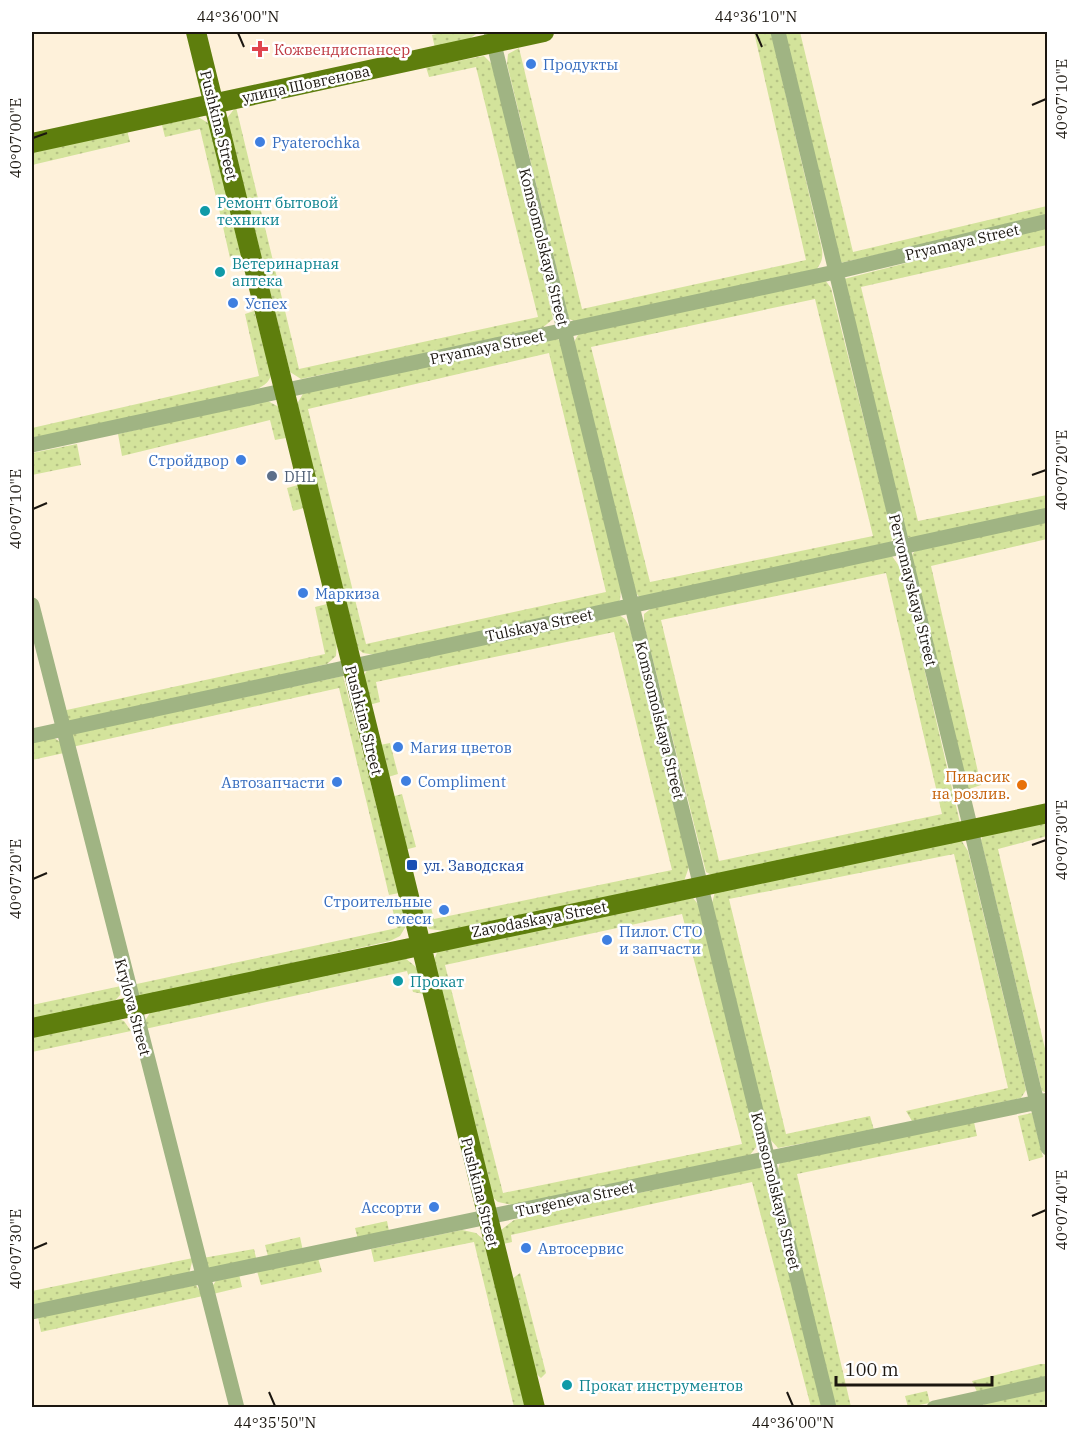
<svg xmlns="http://www.w3.org/2000/svg" width="1079" height="1439" font-family="'IBM Plex Serif',serif">
<style>
.grass{fill:url(#grass-dots);fill-rule:evenodd}
.lines{fill:none;stroke-linecap:round;stroke-linejoin:round}
.minor{stroke:#a0b483;stroke-width:15}
.major{stroke:#5e7e0d;stroke-width:20}
.ticks{fill:none;stroke:#1b160f;stroke-width:2}
.health-dot{fill:#e0444e;stroke:#fff;stroke-width:2}
.shop-dot{fill:#3f7fe0;stroke:#fff;stroke-width:2}
.culture-dot{fill:#0f9aa8;stroke:#fff;stroke-width:2}
.service-dot{fill:#5c6f8a;stroke:#fff;stroke-width:2}
.food-dot{fill:#e8710a;stroke:#fff;stroke-width:2}
.transit-dot{fill:#1a4fb4;stroke:#fff;stroke-width:2}
.labels{text-anchor:middle;dominant-baseline:central;stroke-width:5;stroke-linejoin:round;paint-order:stroke}
.health-label{font-size:15px;fill:#be3a42;stroke:#fff;text-anchor:start}
.shop-label{font-size:15px;fill:#366cbe;stroke:#fff;text-anchor:start}
.street-label{font-size:15px;fill:#1b160f;stroke:#fff}
.culture-label{font-size:15px;fill:#0d838f;stroke:#fff;text-anchor:start}
.service-label{font-size:15px;fill:#4e5e75;stroke:#fff;text-anchor:start}
.food-label{font-size:15px;fill:#c56008;stroke:#fff;text-anchor:end}
.transit-label{font-size:15px;fill:#164399;stroke:#fff;text-anchor:start}
.neatline{fill:none;stroke:#1b160f;stroke-width:2}
.ticks-label{font-size:15px;text-anchor:middle;fill:#1b160f}
</style>
<defs>
<pattern id="grass-dots" width="8" height="8" patternUnits="userSpaceOnUse" patternTransform="scale(1.5)"><rect width="8" height="8" fill="#d3e39b"/><path d="M2 2h.1M6 6h.1" fill="none" stroke="#b5c284" stroke-width="1.8" stroke-linecap="round"/></pattern>
</defs>
<rect width="100%" height="100%" fill="#fef1da"/>
<!-- grass -->
<path class="grass" d="M447 32H479L469 39 435 48 432 35Z
M754 32H771L822 249C823 258 822 262 816 270L577 322 569 319 507 64 508 54 519 48 582 309 806 260Z
M784 32H800L853 252 1047 206V217L840 263Z
M484 56 493 65 553 319 541 329 301 379 290 372 227 118 236 107 299 369 538 317 476 67 429 77 426 67Z
M198 117 210 124 227 194 216 197 200 129 165 137 162 125Z
M127 130 130 142 32 165V152Z
M230 207 241 255 230 258 219 209Z
M1047 227V245L861 287 918 521 1047 495V510L915 539 907 537 844 279Z
M825 280 831 288 893 536 891 542 640 598 636 593 574 342 579 333ZM815 299 873 536 650 582 591 347Z
M254 311 271 374C270 384 260 387 253 392L32 441V428L259 376 245 314Z
M555 337 560 341 621 589 620 600 613 606 376 655 363 653 358 649 297 404 304 392ZM549 353 606 592 366 644 308 409Z
M266 400 279 407 286 438 275 440 270 420 122 456 118 434Z
M77 444 81 465 32 475V453Z
M298 485 304 508 293 511 287 488Z
M1047 520V539L931 566 981 785 966 790 911 560 913 553 920 548Z
M892 556 901 569 960 823 714 876 706 872 644 624V614L653 607ZM886 573 942 814 719 861 661 620Z
M327 604 337 641 336 656 327 664 69 724 62 711 325 654 315 607Z
M619 615 625 619 630 628 689 867 684 881 446 931 429 929 418 902 429 899 434 919 672 870 614 632 376 682 380 702 369 705 364 676 368 668Z
M343 676 399 893 389 895 339 688 72 747V734Z
M53 737 60 742 64 753 32 760V742Z
M390 743 398 774 388 777 380 745Z
M402 794 416 847 404 850 391 797Z
M1047 818V836L998 849 1047 1057V1093L1042 1091 981 840 983 836Z
M961 840 968 851 1025 1085 1026 1090 1021 1098 912 1121 906 1111 1008 1088 954 854 729 899 786 1134 870 1116 874 1130 778 1148 769 1138 712 903 715 892Z
M693 898 702 909 757 1141V1146L750 1155 518 1206 498 1202 492 1197 434 960 438 950ZM682 914 742 1144 503 1193 445 965Z
M401 905 406 926 400 936 390 941 146 996H139L132 985 397 928 392 907Z
M405 958 416 967 424 994 413 992 407 971 145 1029V1021L151 1011Z
M121 986 120 995 113 1003 32 1019V1005Z
M118 1019 124 1021 131 1031 32 1052V1037Z
M1032 1113 1043 1157 1029 1161 1018 1116Z
M974 1122 977 1136 797 1174 851 1407H835L778 1169 780 1163Z
M759 1167 767 1174 826 1407H811L752 1182 511 1235 512 1242 503 1244 501 1230 514 1220Z
M387 1221 389 1231 358 1239 355 1228Z
M462 1230 476 1233 483 1239 525 1407H514L474 1242 374 1262 371 1249Z
M300 1237 303 1251 269 1260 265 1245Z
M254 1249 257 1262 208 1269 203 1258Z
M193 1258 189 1274 32 1308V1291Z
M318 1258 322 1272 261 1285 257 1271Z
M520 1273 546 1373 541 1378 533 1371 512 1279Z
M239 1274 242 1287 213 1294 212 1287 217 1279Z
M196 1285 203 1296 41 1332 38 1317Z
M1040 1364H1047V1377L977 1392 972 1381Z
M1047 1387V1407H985L983 1401Z
M927 1391 930 1403 908 1407 905 1396Z"/>
<g class="lines">
<!-- minor -->
<path class="minor" d="M491 32 829 1408
M778 32 1048 1148
M32 445 835 272 1048 221
M32 605 237 1408
M32 736 1048 515
M32 1312 1048 1100
M934 1408 1048 1383"/>
<!-- major -->
<path class="major" d="M196 32 535 1408
M32 143 544 32
M32 1028 1048 813"/>
</g>
<!-- ticks -->
<path class="ticks" d="M238 33 244 47M756 33 762 47M1032 105 1046 99M33 138 47 133M1032 475 1046 470M33 509 47 503M1032 845 1046 840M33 879 47 873M1032 1216 1046 1210M33 1249 47 1243M269 1392 275 1406M787 1392 793 1406"/>
<!-- markers -->
<path class="health-dot" d="M257 40h6v6h6v6h-6v6h-6v-6h-6v-6h6z"/>
<g class="shop-dot">
<circle cx="531" cy="64" r="6"/>
<circle cx="260" cy="142" r="6"/>
<circle cx="233" cy="303" r="6"/>
<circle cx="241" cy="460" r="6"/>
<circle cx="303" cy="593" r="6"/>
<circle cx="398" cy="747" r="6"/>
<circle cx="406" cy="781" r="6"/>
<circle cx="337" cy="782" r="6"/>
<circle cx="444" cy="910" r="6"/>
<circle cx="607" cy="940" r="6"/>
<circle cx="434" cy="1207" r="6"/>
<circle cx="526" cy="1248" r="6"/>
</g>
<g class="culture-dot">
<circle cx="205" cy="211" r="6"/>
<circle cx="220" cy="272" r="6"/>
<circle cx="398" cy="981" r="6"/>
<circle cx="567" cy="1385" r="6"/>
</g>
<circle class="service-dot" cx="272" cy="476" r="6"/>
<circle class="food-dot" cx="1022" cy="785" r="6"/>
<rect class="transit-dot" x="406" y="859" width="12" height="12" rx="3"/>
<g class="labels">
<!-- health labels -->
<g class="health-label">
<text x="274" y="49">Кожвендиспансер</text>
</g>
<!-- shop labels -->
<g class="shop-label">
<text x="543" y="64">Продукты</text>
<text x="272" y="142">Pyaterochka</text>
<text x="245" y="303">Успех</text>
<text x="229" y="460" text-anchor="end">Стройдвор</text>
<text x="315" y="593">Маркиза</text>
<text x="410" y="747">Магия цветов</text>
<text x="418" y="781">Compliment</text>
<text x="325" y="782" text-anchor="end">Автозапчасти</text>
<text x="432" y="901" text-anchor="end">Строительные<tspan x="432" dy="17">смеси</tspan></text>
<text x="619" y="931">Пилот. СТО<tspan x="619" dy="17">и запчасти</tspan></text>
<text x="422" y="1207" text-anchor="end">Ассорти</text>
<text x="538" y="1248">Автосервис</text>
</g>
<!-- street labels -->
<g class="street-label">
<text transform="translate(306 84) rotate(-12)">улица Шовгенова</text>
<text transform="translate(219 125) rotate(76)">Pushkina Street</text>
<text transform="translate(962 242) rotate(-13)">Pryamaya Street</text>
<text transform="translate(544 247) rotate(76)">Komsomolskaya Street</text>
<text transform="translate(487 347) rotate(-12)">Pryamaya Street</text>
<text transform="translate(913 590) rotate(76)">Pervomayskaya Street</text>
<text transform="translate(539 625) rotate(-12)">Tulskaya Street</text>
<text transform="translate(364 720) rotate(76)">Pushkina Street</text>
<text transform="translate(660 720) rotate(76)">Komsomolskaya Street</text>
<text transform="translate(539 919) rotate(-11)">Zavodaskaya Street</text>
<text transform="translate(133 1007) rotate(75)">Krylova Street</text>
<text transform="translate(776 1191) rotate(76)">Komsomolskaya Street</text>
<text transform="translate(480 1192) rotate(76)">Pushkina Street</text>
<text transform="translate(575 1199) rotate(-12)">Turgeneva Street</text>
</g>
<!-- culture labels -->
<g class="culture-label">
<text x="217" y="202">Ремонт бытовой<tspan x="217" dy="17">техники</tspan></text>
<text x="232" y="263">Ветеринарная<tspan x="232" dy="17">аптека</tspan></text>
<text x="410" y="981">Прокат</text>
<text x="579" y="1385">Прокат инструментов</text>
</g>
<!-- service labels -->
<g class="service-label">
<text x="284" y="476">DHL</text>
</g>
<!-- food labels -->
<g class="food-label">
<text x="1010" y="776">Пивасик<tspan x="1010" dy="17">на розлив.</tspan></text>
</g>
<!-- transit labels -->
<g class="transit-label">
<text x="424" y="865">ул. Заводская</text>
</g>
</g>
<!-- border -->
<rect width="1079" height="1439" fill="none" stroke="#ffffff" stroke-width="66"/>
<!-- scale -->
<path d="M836 1376v9h156v-9" fill="none" stroke="#1b160f" stroke-width="3"/>
<text x="845" y="1376" font-size="18" fill="#1b160f" stroke="#ffffff" stroke-width="4.5" paint-order="stroke">100 m</text>
<rect x="33" y="33" width="1013" height="1373" class="neatline"/>
<g class="ticks-label">
<text x="238" y="22">44°36'00"N</text>
<text x="756" y="22">44°36'10"N</text>
<text transform="translate(1062 99) rotate(-90)" y="5">40°07'10"E</text>
<text transform="translate(16 138) rotate(-90)" y="5">40°07'00"E</text>
<text transform="translate(1062 470) rotate(-90)" y="5">40°07'20"E</text>
<text transform="translate(16 509) rotate(-90)" y="5">40°07'10"E</text>
<text transform="translate(1062 840) rotate(-90)" y="5">40°07'30"E</text>
<text transform="translate(16 879) rotate(-90)" y="5">40°07'20"E</text>
<text transform="translate(1062 1210) rotate(-90)" y="5">40°07'40"E</text>
<text transform="translate(16 1249) rotate(-90)" y="5">40°07'30"E</text>
<text x="275" y="1428">44°35'50"N</text>
<text x="793" y="1428">44°36'00"N</text>
</g>
</svg>
